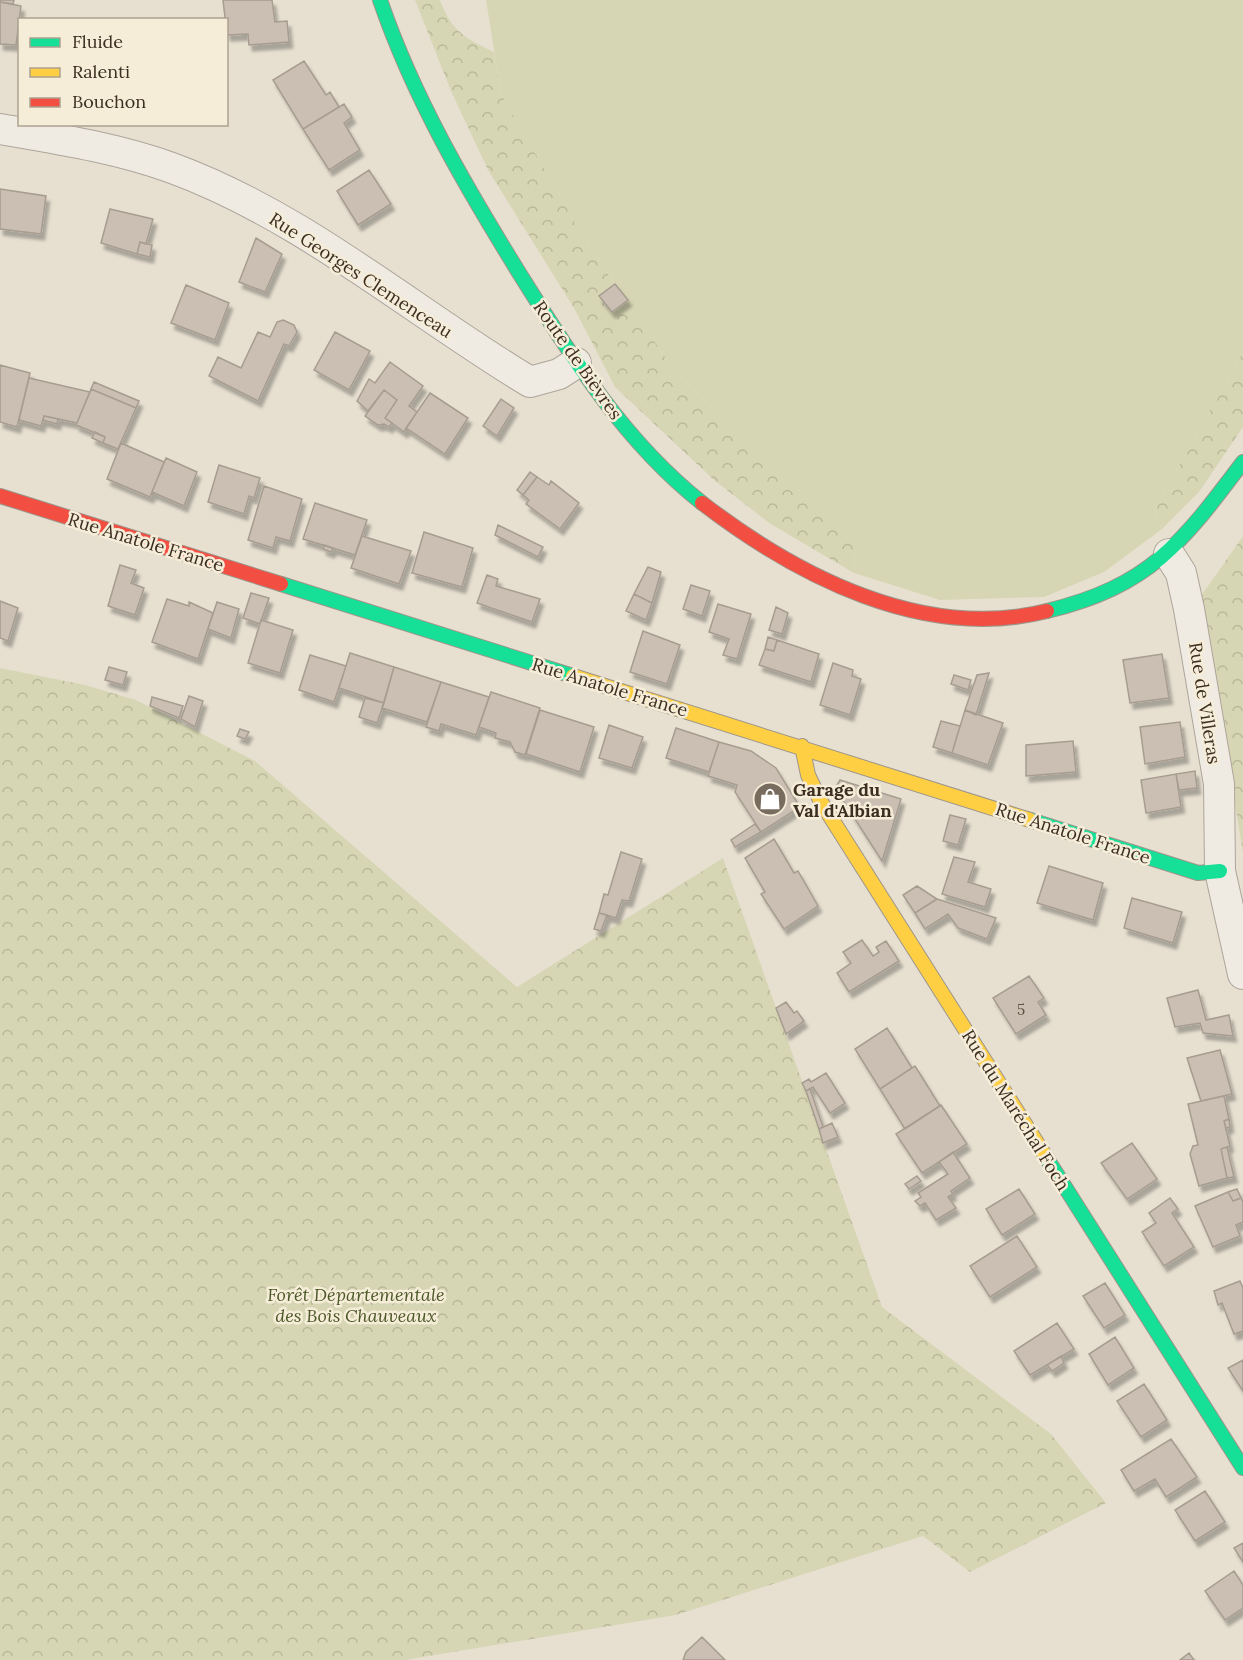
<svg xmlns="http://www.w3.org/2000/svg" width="1243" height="1660" font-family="Lora,serif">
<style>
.grass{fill:#d6d6b4}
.forest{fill:url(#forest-crowns)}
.building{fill:#cabfb2;stroke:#a79c90;stroke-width:1.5;filter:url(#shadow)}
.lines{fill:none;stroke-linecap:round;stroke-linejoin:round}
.street-casing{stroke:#aca59a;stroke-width:32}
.fast-casing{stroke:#9c958a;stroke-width:16}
.slow-casing{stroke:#9c958a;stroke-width:16}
.jam-casing{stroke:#9c958a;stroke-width:16}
.street{stroke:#efebe3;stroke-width:30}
.fast{stroke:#16e098;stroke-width:14}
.slow{stroke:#ffcf43;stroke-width:14}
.jam{stroke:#f24e42;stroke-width:14}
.labels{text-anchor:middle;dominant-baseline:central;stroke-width:5;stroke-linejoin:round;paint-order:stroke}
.number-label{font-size:15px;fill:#605245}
.street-label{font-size:18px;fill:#3c2e21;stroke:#f6edd9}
.poi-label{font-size:18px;font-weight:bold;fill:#3c2e21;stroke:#f6edd9;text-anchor:start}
.park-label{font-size:18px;font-style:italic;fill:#4c5828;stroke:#f6edd9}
</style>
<defs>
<pattern id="forest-crowns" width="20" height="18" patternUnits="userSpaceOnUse" patternTransform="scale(1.5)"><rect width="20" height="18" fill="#d6d6b4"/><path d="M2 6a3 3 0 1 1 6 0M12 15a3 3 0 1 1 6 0" fill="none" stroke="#b9b89a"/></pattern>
<filter id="shadow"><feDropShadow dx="3.5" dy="6" stdDeviation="1.5" flood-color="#0004"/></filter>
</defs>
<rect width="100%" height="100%" fill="#e7e0d1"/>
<!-- grass -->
<path class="grass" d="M486 0H1243V352L1154 510 1162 529 1104 572 1044 597 940 600 854 573 855 544 676 373 588 245 501 94Z"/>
<!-- forest -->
<path class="forest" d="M415 0H440C452 32 465 38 494 52L501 94 588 245 676 373 855 544 854 573 769 523 714 480 615 387 574 308 488 170 451 91Z
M1243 352V427L1199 492 1162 529 1154 510Z
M1243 536V853L1201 596Z
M0 668 85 685 136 700 255 761 517 987 723 858 882 1307 1051 1434 1106 1503 970 1572 923 1536 676 1615 405 1660H0Z"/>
<!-- building -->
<path class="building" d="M0 0H14L13 4 0 2Z
M223 0H272L275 22 287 21 289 42 249 45 248 34 227 35Z
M0 2 21 6 16 45 0 44Z
M304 61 326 95 330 92 339 107 303 129 273 80Z
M344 104 352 117 344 123 360 150 329 170 303 129Z
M369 170 391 204 358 225 337 191Z
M0 189 46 196 41 234 0 229Z
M110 209 153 219 146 244 140 242 137 254 101 243Z
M256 238 282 254 265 292 239 282Z
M140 242 152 245 150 257 137 254Z
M615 284 628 300 612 312 599 296Z
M186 285 229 303 215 340 171 323Z
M283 320 294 325 297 332 289 346 284 344 258 401 209 376 218 357 241 368 258 332 270 337 277 322Z
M335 332 370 351 349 390 314 370Z
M390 362 423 386 409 406 417 412 404 432 385 418 397 400 384 390 368 411 357 401 369 379 375 383Z
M0 365 30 373 17 427 0 422Z
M29 378 90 392 77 423 44 416 41 426 19 420Z
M94 382 139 401 136 408 91 389Z
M91 389 136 408 118 449 103 443 105 437 76 425Z
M384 390 397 400 385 418 392 423 389 427 384 424 378 425 365 416Z
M430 393 468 418 445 454 406 428Z
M501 399 514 408 497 436 483 426Z
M44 416 58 419 57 424 43 420Z
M95 432 105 437 103 443 92 438Z
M121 443 164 462 150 497 107 479Z
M166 458 197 472 184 506 152 492Z
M219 465 260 478 254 498 249 496 244 514 208 502Z
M530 472 537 477 523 495 517 490Z
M537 477 549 485 551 481 579 503 560 529 526 504 529 500 523 495Z
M264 486 302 499 290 541 276 537 273 548 248 540Z
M315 503 367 520 355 555 303 539Z
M498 525 543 547 538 557 495 535Z
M424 532 473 548 462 587 412 573Z
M362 536 411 551 399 584 351 568Z
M324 545 333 548 331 552 323 549Z
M120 565 136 570 131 583 144 588 135 615 108 606Z
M648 567 661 572 652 603 634 594Z
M487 575 498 579 496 586 540 599 532 622 477 603Z
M691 585 710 591 702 616 683 609Z
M251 593 269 598 260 624 243 618Z
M634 594 652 603 646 620 626 611Z
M167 599 189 606V602L213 613 198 659 152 642Z
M0 601 18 608 8 641 0 638Z
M217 602 239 609 231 638 208 629Z
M718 604 751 614 737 659 723 655 729 639 709 632Z
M776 607 788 613 782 634 769 630Z
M261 620 293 630 280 673 248 663Z
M643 631 680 645 667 684 630 672Z
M768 637 777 640 774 651 765 649Z
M777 640 819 654 811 682 759 665 765 649 774 651Z
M350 653 394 667 384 703 339 688Z
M1162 654 1169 698 1130 703 1123 660Z
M310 655 346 666 334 702 299 690Z
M833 663 853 670 852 676 861 679 850 715 820 705Z
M109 667 127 672 123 685 105 680Z
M394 667 441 682 427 722 382 708Z
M989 673 976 715 965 710 977 675Z
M954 675 971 680 968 690 951 684Z
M441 682 489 697 476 735 441 724 439 731 426 727Z
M491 692 540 708 525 755 515 752 510 742 495 738 496 733 479 727Z
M189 696 203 701 195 727 181 719Z
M152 697 183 706 179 718 150 706Z
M365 698 384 703 377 723 359 717Z
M540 710 594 727 580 772 526 754Z
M965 710 1003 723 988 765 952 753Z
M941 721 960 726 952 753 933 747Z
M1180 722 1185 757 1145 764 1140 727Z
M609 725 643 737 632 768 599 758Z
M676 728 719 742 709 772 666 758Z
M240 729 249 732 245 739 237 736Z
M1073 741 1076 772 1026 776V745Z
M719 742 751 751 776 768 800 807 761 832 735 792 737 785 708 776Z
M1195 771 1197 788 1179 790 1176 774Z
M1176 774 1181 807 1146 813 1141 780Z
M840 780 901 799 882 861 835 788Z
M950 815 966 819 958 845 943 841Z
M755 824 761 832 735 847 731 840Z
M774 839 794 873 798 871 818 906 784 929 761 894 765 892 745 858Z
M621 852 642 859 629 901 622 900 616 918 599 913 604 894 608 895Z
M954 857 975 862 968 882 991 889 985 907 942 894Z
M1049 866 1103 883 1093 920 1037 903Z
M917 886 937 899 915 913 903 895Z
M1132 898 1182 912 1173 943 1124 928Z
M937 899 996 918 987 939 958 928 948 914 925 929 915 913Z
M599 913 607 915 601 931 594 929Z
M862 940 873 956 879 952 876 947 886 941 899 961 849 992 837 973 851 963 843 952Z
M1029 976 1044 998 1038 1002 1046 1015 1016 1034 993 998Z
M1198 990 1206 1020 1229 1015 1233 1036 1203 1033 1200 1023 1175 1027 1167 998Z
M786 1002 794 1013 797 1011 804 1021 786 1034 776 1008Z
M887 1028 912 1068 880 1089 855 1049Z
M1220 1050 1232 1094 1201 1101 1187 1058Z
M915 1066 940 1106 905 1129 880 1089Z
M826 1073 845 1103 830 1113 813 1087 806 1091 802 1083 809 1079 811 1082Z
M810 1089 823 1127 819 1129 806 1091Z
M1224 1096 1229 1119 1224 1121 1230 1146 1221 1149 1227 1178 1199 1186 1190 1154 1193 1146 1198 1145 1188 1104Z
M941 1105 967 1144 922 1173 896 1134Z
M1229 1119 1230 1127 1226 1128 1224 1121Z
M832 1123 838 1137 823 1143 819 1129Z
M1132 1143 1157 1179 1127 1199 1101 1163Z
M1227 1147 1234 1177 1227 1178 1221 1149Z
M953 1152 970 1178 951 1191 953 1194 948 1197 956 1208 936 1220 925 1203 920 1206 915 1201 921 1197 918 1193 948 1174 939 1162Z
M917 1176 921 1181 909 1189 905 1184Z
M1019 1189 1035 1214 1002 1235 986 1209Z
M1237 1189 1241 1198 1233 1201 1228 1192Z
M1228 1192 1233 1201 1241 1198 1243 1202V1222L1236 1225 1240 1236 1213 1247 1195 1206Z
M1170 1198 1178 1209 1172 1213 1194 1247 1164 1266 1142 1232 1156 1223 1149 1213Z
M1017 1236 1037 1267 990 1297 970 1266Z
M1240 1281 1243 1288V1331L1234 1334 1222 1303 1218 1305 1214 1291Z
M1105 1283 1125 1315 1104 1328 1083 1296Z
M1057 1323 1074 1349 1030 1375 1014 1351Z
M1115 1337 1134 1368 1108 1385 1089 1354Z
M1061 1356 1064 1363 1052 1371 1047 1365Z
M1243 1360V1391L1228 1368Z
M1144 1384 1167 1420 1141 1437 1117 1401Z
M1171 1439 1197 1477 1166 1497 1155 1479 1134 1491 1121 1470Z
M1205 1491 1225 1522 1195 1541 1175 1510Z
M1243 1543V1562L1234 1548Z
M1234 1571 1243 1585V1608L1225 1620 1205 1591Z
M702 1637 725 1660H683L686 1652Z
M1189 1653 1194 1660H1180Z"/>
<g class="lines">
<!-- street casing -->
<g class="street-casing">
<path id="street" d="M0 129C58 139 117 148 172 168 303 216 412 311 530 382L559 374 576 363
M1169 554 1181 573 1189 609 1219 784 1220 871 1243 974"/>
</g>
<!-- fast casing -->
<g class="fast-casing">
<path id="fast" d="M380 0C414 99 466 187 521 276 573 359 624 441 702 503
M281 584 573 676
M1047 611C1150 586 1182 543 1243 462
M1030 820 1198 873 1220 871
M1046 1157 1243 1468"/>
</g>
<!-- slow casing -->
<g class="slow-casing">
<path id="slow" d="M573 676 1030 820
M802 746 808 775 821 802 1046 1157"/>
</g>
<!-- jam casing -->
<g class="jam-casing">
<path id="jam" d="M0 496 281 584
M702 503C797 576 924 642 1047 611"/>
</g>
<!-- street -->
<use href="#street" class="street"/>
<!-- fast -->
<use href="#fast" class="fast"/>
<!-- slow -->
<use href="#slow" class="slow"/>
<!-- jam -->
<use href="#jam" class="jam"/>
</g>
<!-- icons -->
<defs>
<g id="shop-disc" transform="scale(1.725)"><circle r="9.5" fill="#786c5f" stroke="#f6edd9"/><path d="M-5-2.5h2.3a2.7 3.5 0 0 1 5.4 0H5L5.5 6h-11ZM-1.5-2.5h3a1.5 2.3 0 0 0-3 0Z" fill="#fff"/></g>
</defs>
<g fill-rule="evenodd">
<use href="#shop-disc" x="770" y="799"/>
</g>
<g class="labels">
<!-- number labels -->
<g class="number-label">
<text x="1021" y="1009">5</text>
</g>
<!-- street labels -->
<g class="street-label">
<text transform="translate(361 275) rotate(33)">Rue Georges Clemenceau</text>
<text transform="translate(578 360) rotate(55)">Route de Bièvres</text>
<text transform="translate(146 542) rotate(17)">Rue Anatole France</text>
<text transform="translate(610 687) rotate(17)">Rue Anatole France</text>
<text transform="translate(1205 703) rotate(81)">Rue de Villeras</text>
<text transform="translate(1073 833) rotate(18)">Rue Anatole France</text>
<text transform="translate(1016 1110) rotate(58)">Rue du Maréchal Foch</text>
</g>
<!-- poi labels -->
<g class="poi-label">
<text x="793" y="789">Garage du<tspan x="793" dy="21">Val d'Albian</tspan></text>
</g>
<!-- park labels -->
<g class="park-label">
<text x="356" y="1294">Forêt Départementale<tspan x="356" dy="21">des Bois Chauveaux</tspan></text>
</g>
</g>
<!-- legend -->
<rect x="18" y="18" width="210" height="108" fill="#f6edd9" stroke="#aca18f" stroke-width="1.5"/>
<rect x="30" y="38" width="30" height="9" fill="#16e098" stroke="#aca18f" stroke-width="1.5"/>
<text x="72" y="48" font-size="18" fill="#3c2e21">Fluide</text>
<rect x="30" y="68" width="30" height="9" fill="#ffcf43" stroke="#aca18f" stroke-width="1.5"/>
<text x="72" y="78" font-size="18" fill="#3c2e21">Ralenti</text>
<rect x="30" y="98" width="30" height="9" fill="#f24e42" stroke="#aca18f" stroke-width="1.5"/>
<text x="72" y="108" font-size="18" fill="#3c2e21">Bouchon</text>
</svg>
